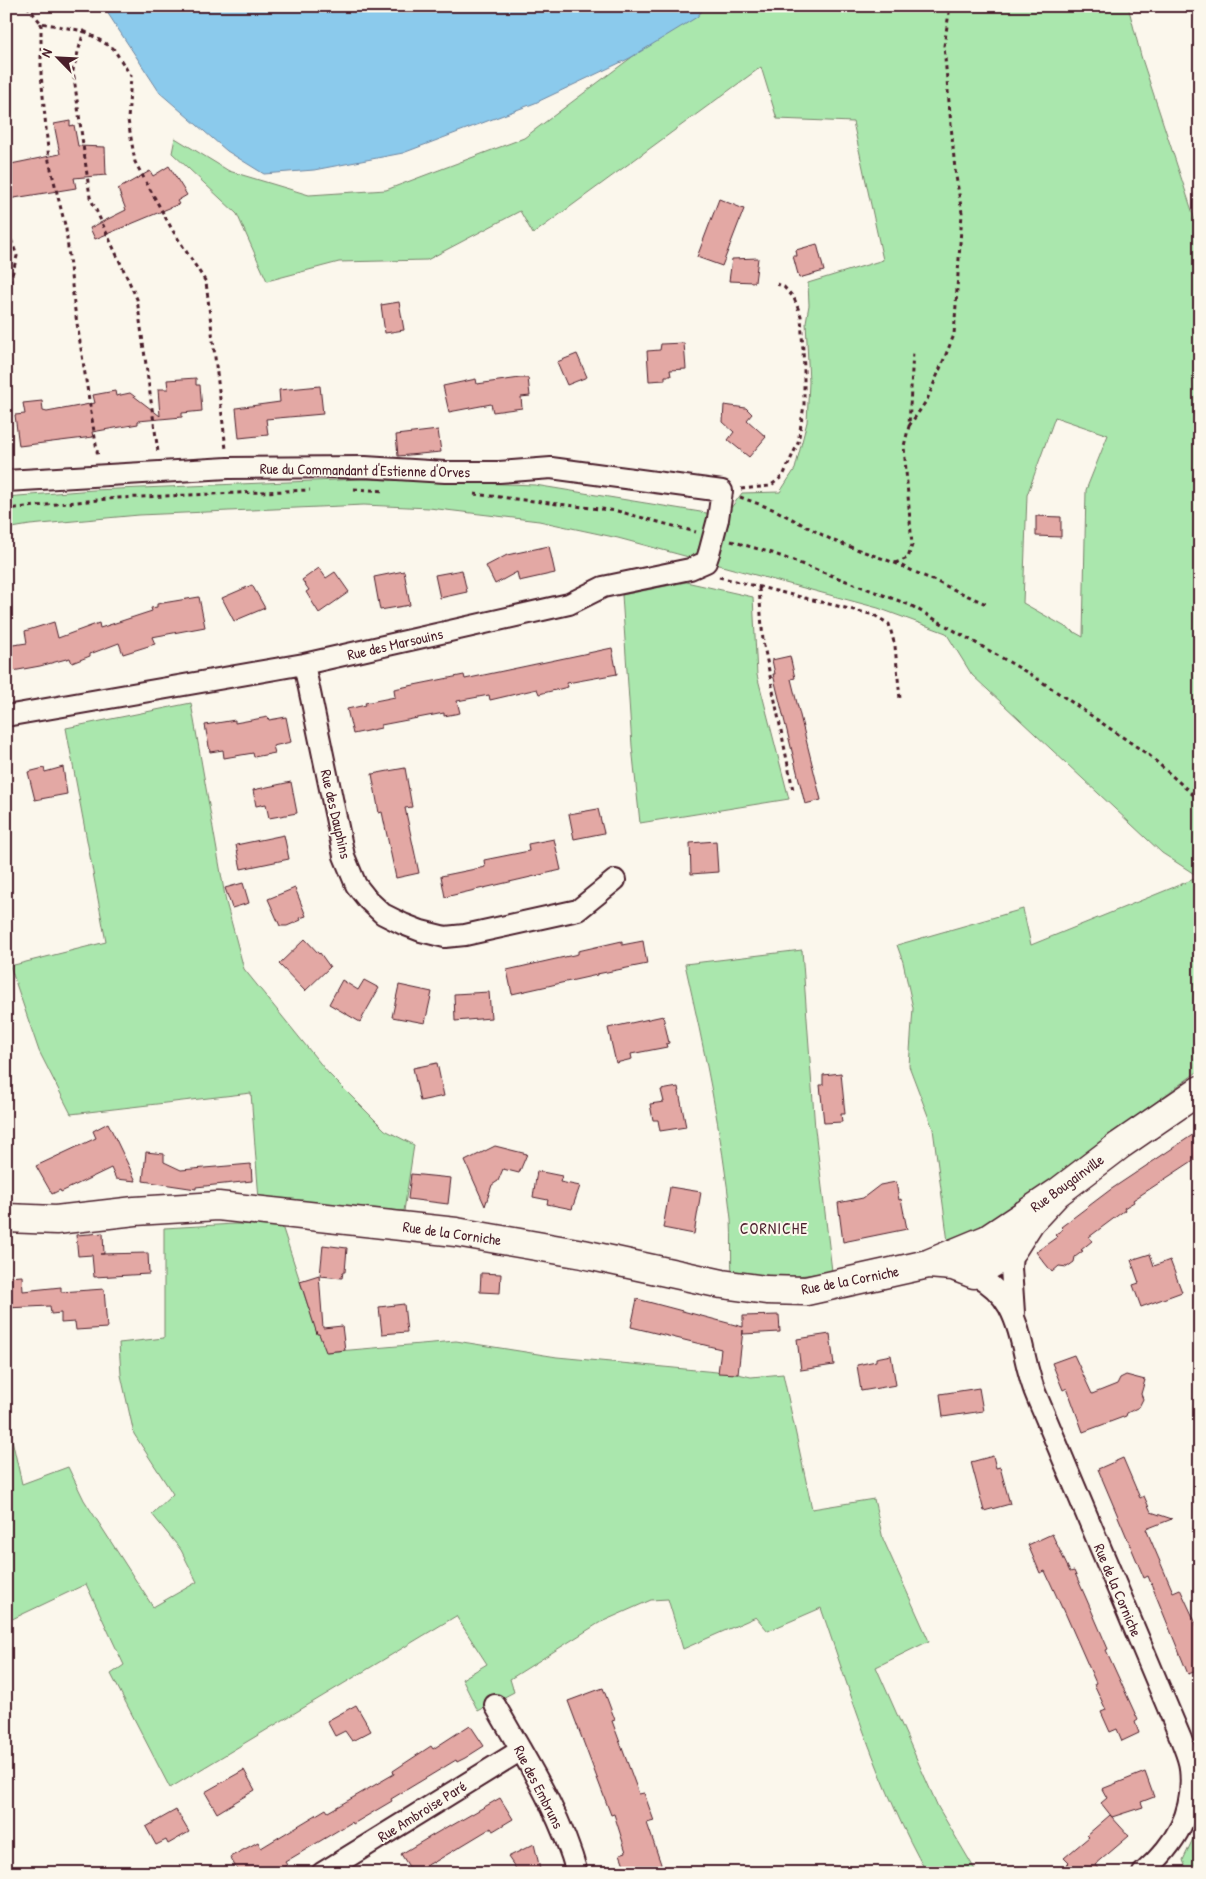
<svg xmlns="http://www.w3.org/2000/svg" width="1206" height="1879" font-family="'Patrick Hand',sans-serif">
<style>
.green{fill:#aae7ad;stroke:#7a836c;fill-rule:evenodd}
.water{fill:#8bcaec;stroke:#71869f}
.building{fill:#e3a8a4;stroke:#4a1f2b}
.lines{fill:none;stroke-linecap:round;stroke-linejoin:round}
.street-casing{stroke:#4a1f2b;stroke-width:24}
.secondary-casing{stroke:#4a1f2b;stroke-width:31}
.path{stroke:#4a1f2b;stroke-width:3;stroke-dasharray:4 4;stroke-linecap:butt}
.street{stroke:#fbf7ec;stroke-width:20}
.secondary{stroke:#fbf7ec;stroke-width:28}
.street-bridge-casing{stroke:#4a1f2b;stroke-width:24;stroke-linecap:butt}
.street-bridge{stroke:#fbf7ec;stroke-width:20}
.labels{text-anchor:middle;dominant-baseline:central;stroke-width:4;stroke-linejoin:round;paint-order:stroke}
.street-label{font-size:15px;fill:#4a1f2b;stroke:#fbf7ec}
.neighbourhood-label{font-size:16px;letter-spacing:1px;fill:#4a1f2b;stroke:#fbf7ec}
</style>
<rect width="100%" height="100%" fill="#fbf7ec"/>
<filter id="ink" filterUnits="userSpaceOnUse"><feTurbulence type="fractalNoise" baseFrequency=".02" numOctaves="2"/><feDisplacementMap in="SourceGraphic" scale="10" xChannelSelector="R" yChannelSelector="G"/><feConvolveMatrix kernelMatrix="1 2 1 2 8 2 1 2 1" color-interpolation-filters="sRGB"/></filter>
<g filter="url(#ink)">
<!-- green -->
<path class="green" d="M700 6H1128L1141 56 1200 235V1070L1113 1133 1054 1181 994 1222 948 1242 933 1129 909 1066 913 1008 903 962 897 945 1023 909 1031 945 1199 877 1162 853 972 675 946 633 878 608 618 538 539 521 429 508 364 505 139 515 30 525 6 529V497L93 490 361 479 535 485 725 516 742 493 780 492 795 469 807 422 809 382 806 322 809 305 808 283 883 260 853 122 777 119 761 67 533 234 520 211 427 260 339 262 267 281 237 214 172 153 175 138 229 171 309 195 386 190 524 138ZM1055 417 1108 435 1086 490 1083 637 1023 603 1027 495Z
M686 582 753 597 757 675 789 799 640 823 632 746 622 595Z
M191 703 226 902 244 969 328 1073 385 1130 414 1145 404 1211 259 1200 251 1093 71 1114 39 1051 10 966 106 942 66 728Z
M802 950 815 1129 832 1271C798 1278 766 1278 732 1277 731 1258 732 1238 731 1219 722 1133 704 1048 685 964Z
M235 1224 282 1226 308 1306 327 1352 456 1341 557 1357 738 1374 751 1377 783 1374 812 1509 874 1499 883 1539 929 1641 876 1667 938 1807 977 1873H927C880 1790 852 1698 821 1608L768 1631 756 1617 683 1649 668 1599 651 1600 599 1623 510 1679 514 1692 478 1711 462 1679 487 1664 456 1616 170 1788 111 1674 124 1665 86 1584 6 1622V1413L22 1484 68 1467 84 1500 153 1607 197 1582 181 1550 152 1514 173 1494 134 1434 121 1375 119 1343 164 1338V1228Z
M1200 1824V1873H1188L1183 1860Z"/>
<!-- water -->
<path class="water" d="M103 6H706L697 17 630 58 535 103 403 153 314 170 264 174 227 151 160 93Z"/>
<!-- building -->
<path class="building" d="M70 121V126L74 125 78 146 105 147 106 175 74 178 76 188 8 199 6 165 60 154 54 124Z
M169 166 187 195 177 201 179 204 95 239 90 228 126 210 118 189 150 171 153 176Z
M719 199 744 209 722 266 697 257Z
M817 244 824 271 799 278 793 256H797L796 250Z
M758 258 755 282 729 281 732 259Z
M399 302 404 330 385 333 381 305Z
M684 343 686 369 670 370 671 376H665V380L649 381 647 351 660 350 661 344Z
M577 354 587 377 567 385 557 362Z
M196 378V385H200L202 411 182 413V417L138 421V424L92 432 93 437 19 446 15 415 25 414 23 403 42 401 43 411 47 412 95 403 93 395 115 391 116 396 130 393 160 416 158 389H168L167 380Z
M520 378H528L530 396 521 397 522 408 493 412 491 404 449 412 443 386 476 379 477 384Z
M320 386 323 414 266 419 268 435 239 438 236 408 280 402 279 390Z
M724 405 746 408 752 414 747 420 766 437 749 457 728 440 734 432 723 422Z
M438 430 441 452 398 456 396 435Z
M1036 516 1061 517V537L1036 536Z
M549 546 555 573 519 581 517 572 495 584 486 566 507 555Z
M319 568 326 578 335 572 349 592 319 613 306 592 309 590 302 580Z
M462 570 467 592 440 598 435 575Z
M404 571 410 605 380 610 374 577Z
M252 585 265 608 234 621 222 598Z
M199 597 205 627 152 637 155 644 123 654 119 643 90 654V656L72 663 70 658 40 666 7 672 6 646 27 643 25 631 54 622 58 638 99 623 100 628 152 611 151 608 157 607V604Z
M612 648 617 674 567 683 568 687 539 694 537 689 490 700 489 695 457 701 460 713 444 716V713L381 725V728L353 734 347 709 366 705 365 703 395 697 394 689 464 675 465 679Z
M790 656 795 678 791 679 821 800 805 804 773 674H775L772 660Z
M268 717 269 720 286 717 291 742 273 746 275 753 254 757 253 753 224 758 223 750 210 752 205 725 235 720V723Z
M63 767 67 794 35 800 28 772 44 768 45 772Z
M405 768 412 807 405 808 419 873 396 878 382 812 379 813 372 774Z
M291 782 297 813 269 818 266 804 256 806 253 790Z
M598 809 604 833 574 839 569 814Z
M284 835 289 859 241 869 236 845Z
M554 839 561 870 445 897 441 876 485 867 484 860 529 851 528 844Z
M716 841 718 872 691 874 690 843Z
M243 883 249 903 232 908 225 888Z
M295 888 306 916 300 918 301 920 287 926H280L268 899Z
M305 939 319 954 320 953 330 967 305 991 279 964Z
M622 941V945L643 941 647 964 597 974V975L512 994 507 970 578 954V951Z
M342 980 358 990 364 980 379 988 360 1022 329 1004Z
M399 985 432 992 425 1023 392 1017Z
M489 992 491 1018 455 1021 454 994Z
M663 1016 669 1043 666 1044 667 1047 631 1054 632 1059 616 1063 608 1028Z
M437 1063 444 1096 420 1101 413 1068Z
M841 1073 845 1114H841L842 1122 824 1123 820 1085H823V1075Z
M678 1087 686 1127 660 1131 658 1120H653L650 1104 664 1102 661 1090Z
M108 1123 136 1181 116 1179 111 1168 61 1192 60 1190 52 1194 36 1166 96 1138 93 1131Z
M1200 1130V1156L1133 1200 1134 1202 1124 1208 1125 1210 1089 1237 1092 1241 1081 1250 1083 1251 1075 1257 1074 1262 1067 1267 1059 1266 1052 1272 1036 1252 1057 1237 1055 1235 1063 1229 1061 1227 1110 1190Z
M495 1146 527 1154 519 1173 503 1169 498 1181 492 1185 485 1206 465 1161Z
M146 1152 164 1154V1162L181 1170 251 1164 252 1181 196 1187V1189L143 1181Z
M537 1171 562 1176 560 1182 580 1186 572 1209 547 1204 548 1200 533 1197Z
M411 1174 451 1178 448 1204 408 1199Z
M896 1182 899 1200 901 1199 907 1229 843 1242 838 1203 863 1198 880 1185Z
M670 1187 701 1192 694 1234 663 1228Z
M103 1233 104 1254H100L148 1253 149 1274 94 1277 92 1255 78 1256 76 1235Z
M323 1245 347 1248 345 1272H343L342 1278 320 1276Z
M1150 1254 1154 1266 1170 1260 1182 1292 1141 1307 1133 1285 1139 1283 1131 1260Z
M481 1273 501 1274 500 1293 480 1292Z
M319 1275 323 1328 342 1326 345 1350 326 1352 319 1334H317L300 1281Z
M22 1276 23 1291 61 1287V1292L104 1289 107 1328 76 1330 75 1322 61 1323V1313L51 1314 50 1306 6 1308V1277Z
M637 1299 743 1327V1316L779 1315 780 1332 743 1334V1330L738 1374 718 1373 721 1349 631 1327Z
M404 1304 407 1332 382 1334 379 1307Z
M830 1334 834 1365 801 1370 797 1339Z
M891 1355 896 1385 861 1391 857 1365 876 1361V1358Z
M1074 1355 1092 1394 1117 1384 1120 1378 1126 1375 1145 1380 1141 1394 1143 1399 1139 1407 1127 1413 1126 1416 1083 1432 1067 1388 1063 1390 1052 1363Z
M979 1388 983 1411 943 1417 940 1394Z
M993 1456 996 1468 1000 1467 1010 1504 984 1511 971 1462Z
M1123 1458 1140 1498 1144 1496 1151 1512 1172 1519 1146 1529 1173 1592 1180 1589 1200 1632V1670L1188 1674 1148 1576 1144 1578 1098 1469Z
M1052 1534 1070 1572 1074 1571 1086 1598 1108 1649 1106 1650 1138 1720 1135 1722 1139 1733 1122 1741 1117 1729 1110 1732 1101 1712 1106 1710 1094 1684 1096 1683 1063 1608H1062L1045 1571 1040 1573 1028 1545Z
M603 1688 615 1720 612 1721 639 1794 644 1793 654 1821 647 1823 664 1873H627L620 1854 626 1852 614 1814 611 1815 568 1701Z
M356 1705 371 1731 352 1741 345 1731 335 1736 327 1721Z
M470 1725 484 1746 465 1758 457 1762 456 1760 391 1799 392 1801 353 1824 352 1822 285 1862 287 1865 272 1873H239L230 1857 258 1842 261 1848 326 1809 328 1812 394 1774 393 1771 431 1746 433 1749Z
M244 1770 255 1790 217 1813 205 1792Z
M1145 1772 1154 1797 1141 1802 1143 1807 1112 1817 1101 1803 1107 1798 1102 1789Z
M500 1798 513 1819 493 1831 491 1828 433 1863V1862L413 1873 401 1854 450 1825 451 1826Z
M176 1810 189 1832 168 1844 166 1840 156 1845 146 1827Z
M1110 1815 1129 1836 1095 1865 1102 1873H1057L1069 1863 1064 1858 1089 1837 1087 1835Z
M534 1844 541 1873H519L508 1857Z"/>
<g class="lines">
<!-- street casing -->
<g class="street-casing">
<path id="street" d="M6 481 228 468 365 467 445 472H499L551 468 722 491 718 519
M304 664 344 856 356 885 368 900 383 914 403 924 421 931 445 937 465 935 578 910 615 880
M6 716 304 664 569 604 603 587 690 569 706 562 709 553
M1012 1250 1011 1268 1014 1313
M977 1264 974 1274C988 1282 1001 1292 1009 1307 1024 1335 1024 1368 1037 1397 1085 1511 1133 1625 1181 1739 1184 1748 1189 1758 1190 1768 1195 1813 1176 1844 1143 1873
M495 1705C525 1758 561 1813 577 1873
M322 1873 521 1750"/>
</g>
<!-- secondary casing -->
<g class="secondary-casing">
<path id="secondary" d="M6 1218 56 1220 135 1211 218 1206 456 1232 583 1254 722 1284 766 1290 806 1291 928 1264 953 1266 974 1274 993 1263 1012 1250 1030 1222 1057 1193
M930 1263 988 1239 1057 1193 1120 1145 1200 1090"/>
</g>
<!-- path -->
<path class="path" d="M27 6 41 23 84 31 73 70 90 197 137 299 158 452
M41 23V74L49 161 66 229 74 304 98 457
M84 31 113 48 131 76 128 120 135 162 173 231 206 282 226 449
M6 225 17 256 10 283 6 288
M909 426 927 400 954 335 962 213 955 170 944 46 950 6
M354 489 385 491
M741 489 770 486 783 476 798 443 804 405V368L801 316 794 298 784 287 777 284
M474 494 617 511 696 532
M740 497 775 510 834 541 895 563 986 604
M6 509 118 498 310 490
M731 541 772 553 910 605 1035 677 1150 756 1200 801
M895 563 908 558 912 545 904 446 909 426 913 351
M719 577 874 615 889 624 895 646 900 699
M759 588 763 641 793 790"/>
<!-- street -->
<use href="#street" class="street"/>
<!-- secondary -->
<use href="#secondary" class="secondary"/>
<!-- street-bridge casing -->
<g class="street-bridge-casing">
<path id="street-bridge" d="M709 553 718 519"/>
</g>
<!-- street-bridge -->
<use href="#street-bridge" class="street-bridge"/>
</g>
</g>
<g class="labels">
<!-- street labels -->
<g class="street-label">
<text transform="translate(365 470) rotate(1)">Rue du Commandant d'Estienne d'Orves</text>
<text transform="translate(395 644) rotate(-13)">Rue des Marsouins</text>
<text transform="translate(336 814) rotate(77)">Rue des Dauphins</text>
<text transform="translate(1067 1183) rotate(-36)">Rue Bougainville</text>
<text transform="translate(452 1233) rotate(8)">Rue de la Corniche</text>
<text transform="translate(850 1280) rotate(-11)">Rue de la Corniche</text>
<text transform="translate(1118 1590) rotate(67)">Rue de la Corniche</text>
<text transform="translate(539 1787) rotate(63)">Rue des Embruns</text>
<text transform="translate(422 1811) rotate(-32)">Rue Ambroise Paré</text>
</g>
<!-- neighbourhood labels -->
<g class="neighbourhood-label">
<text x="774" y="1228">CORNICHE</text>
</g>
</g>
<!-- margin -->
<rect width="1206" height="1879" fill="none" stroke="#fbf7ec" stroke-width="25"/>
<rect x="12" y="12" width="1181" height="1854" fill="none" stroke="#4a1f2b" stroke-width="2" filter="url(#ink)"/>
<!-- north arrow -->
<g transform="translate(58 58) rotate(294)" stroke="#fbf7ec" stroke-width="4" paint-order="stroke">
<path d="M0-4L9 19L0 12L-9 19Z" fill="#4a1f2b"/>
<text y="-8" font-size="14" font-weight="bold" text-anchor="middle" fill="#4a1f2b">N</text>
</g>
</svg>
